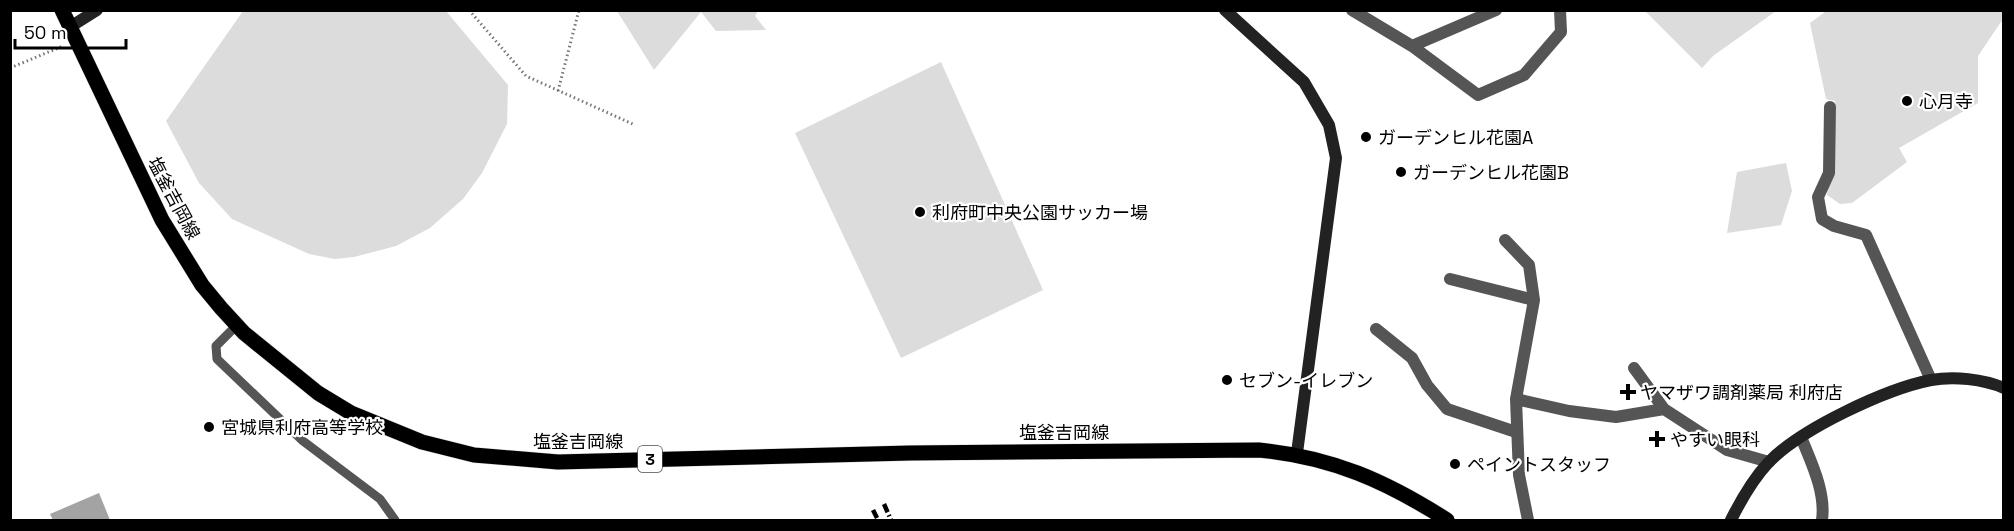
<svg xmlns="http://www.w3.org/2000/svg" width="2014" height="531" font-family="'Space Grotesk','Noto Sans JP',sans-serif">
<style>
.green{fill:#dcdcdc}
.water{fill:#a3a3a3}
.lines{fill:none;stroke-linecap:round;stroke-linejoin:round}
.primary-casing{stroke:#dbdbdb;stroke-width:16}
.path{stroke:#777;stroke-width:3;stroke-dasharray:1.5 3;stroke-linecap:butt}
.lane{stroke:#555;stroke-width:9}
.street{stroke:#555;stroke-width:12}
.secondary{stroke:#222;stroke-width:12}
.primary{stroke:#000;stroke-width:15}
.rail{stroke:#000;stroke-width:4.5;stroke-dasharray:9 3 1.5 3;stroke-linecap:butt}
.poi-dot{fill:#000;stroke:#fff;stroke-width:2}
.labels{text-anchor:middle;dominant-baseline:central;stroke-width:4.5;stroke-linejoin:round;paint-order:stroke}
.shield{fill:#fff;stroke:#4c4c4c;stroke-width:1.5}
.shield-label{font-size:16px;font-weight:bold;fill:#000}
.poi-label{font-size:18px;fill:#000;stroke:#fff;text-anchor:start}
.street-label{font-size:18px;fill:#000;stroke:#fff}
</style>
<rect width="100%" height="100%" fill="#fff"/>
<!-- green -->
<path class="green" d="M243 11H446L508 85 507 124 482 173 463 199 430 228 396 246 354 257 335 259 309 254 232 219 199 183 166 121Z
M617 11H758L755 16 766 30 716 31 701 12 654 70Z
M1645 11H1776L1713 56 1702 68Z
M1837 11H2003V19L1978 56V103L1899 148 1907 162 1852 203 1840 204 1827 195 1836 117 1835 101 1826 99 1810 23 1825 12Z
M941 62 1043 290 901 358 795 133Z
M1786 163 1792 191 1781 225 1727 233 1737 172Z"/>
<!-- water -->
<path class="water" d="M99 493 110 520H53L50 514Z"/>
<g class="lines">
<!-- primary casing -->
<g class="primary-casing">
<path id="primary" d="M62 10 162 220 202 285 221 308 244 333 318 393 351 413 422 442 474 455 558 462 910 453 1259 450C1332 457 1386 481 1447 520"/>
</g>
<!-- path -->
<path class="path" d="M469 10 526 76 635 125
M10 68 63 46
M558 91 579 10"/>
<!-- lane -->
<path class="lane" d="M236 326 216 346 217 359 303 441 380 499 395 520"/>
<!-- street -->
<path class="street" d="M1352 10 1412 46 1478 95 1524 75 1561 32 1560 10
M1412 46 1496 10
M1830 107 1829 173 1818 197 1822 219 1834 226 1866 235 1931 380
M1505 240 1529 265 1534 300 1516 399 1519 475 1528 520
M1450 279 1534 300
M1376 329 1412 358 1427 385 1447 409 1516 432
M1634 368 1664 409 1727 450 1769 462
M1516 399 1569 411 1616 417 1664 409
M1801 437C1811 462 1826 492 1822 520"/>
<!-- secondary -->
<path class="secondary" d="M1225 10 1304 82 1329 125 1336 158 1297 453
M70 27 97 10
M1731 520C1741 500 1753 479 1768 463 1800 429 1886 389 1931 380 1954 376 1983 379 2004 388"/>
<!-- primary -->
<use href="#primary" class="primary"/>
<!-- rail -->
<path class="rail" d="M884 504 891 520
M873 510 878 520"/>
</g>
<!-- markers -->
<g class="poi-dot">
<circle cx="1907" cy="101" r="6"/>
<circle cx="1366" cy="137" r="6"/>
<circle cx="1401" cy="172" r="6"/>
<circle cx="920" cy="212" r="6"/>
<circle cx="1227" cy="380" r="6"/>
<path d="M1625 383h6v6h6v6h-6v6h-6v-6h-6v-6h6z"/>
<circle cx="209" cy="427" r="6"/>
<path d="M1654 430h6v6h6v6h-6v6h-6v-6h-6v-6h6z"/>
<circle cx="1455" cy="464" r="6"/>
</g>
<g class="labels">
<!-- shield labels -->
<rect class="shield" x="638" y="446" width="24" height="26" rx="4.5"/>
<g class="shield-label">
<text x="650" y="459">3</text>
</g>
<!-- poi labels -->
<g class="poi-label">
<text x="1919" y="101">心月寺</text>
<text x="1378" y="137">ガーデンヒル花園A</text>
<text x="1413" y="172">ガーデンヒル花園B</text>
<text x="932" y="212">利府町中央公園サッカー場</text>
<text x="1239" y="380">セブン-イレブン</text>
<text x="1640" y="392">ヤマザワ調剤薬局 利府店</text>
<text x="221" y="427">宮城県利府高等学校</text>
<text x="1670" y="439">やすい眼科</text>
<text x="1467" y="464">ペイントスタッフ</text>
</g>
<!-- street labels -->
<g class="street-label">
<text transform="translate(174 198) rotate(62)">塩釜吉岡線</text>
<text x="1064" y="432">塩釜吉岡線</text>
<text x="578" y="441">塩釜吉岡線</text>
</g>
</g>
<!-- border -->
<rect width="2014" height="531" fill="none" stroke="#000000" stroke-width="24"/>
<!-- scale -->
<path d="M15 39v9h111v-9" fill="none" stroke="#000000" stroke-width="3"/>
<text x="24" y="39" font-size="18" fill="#000000" stroke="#ffffff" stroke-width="4.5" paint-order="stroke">50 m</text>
</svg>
